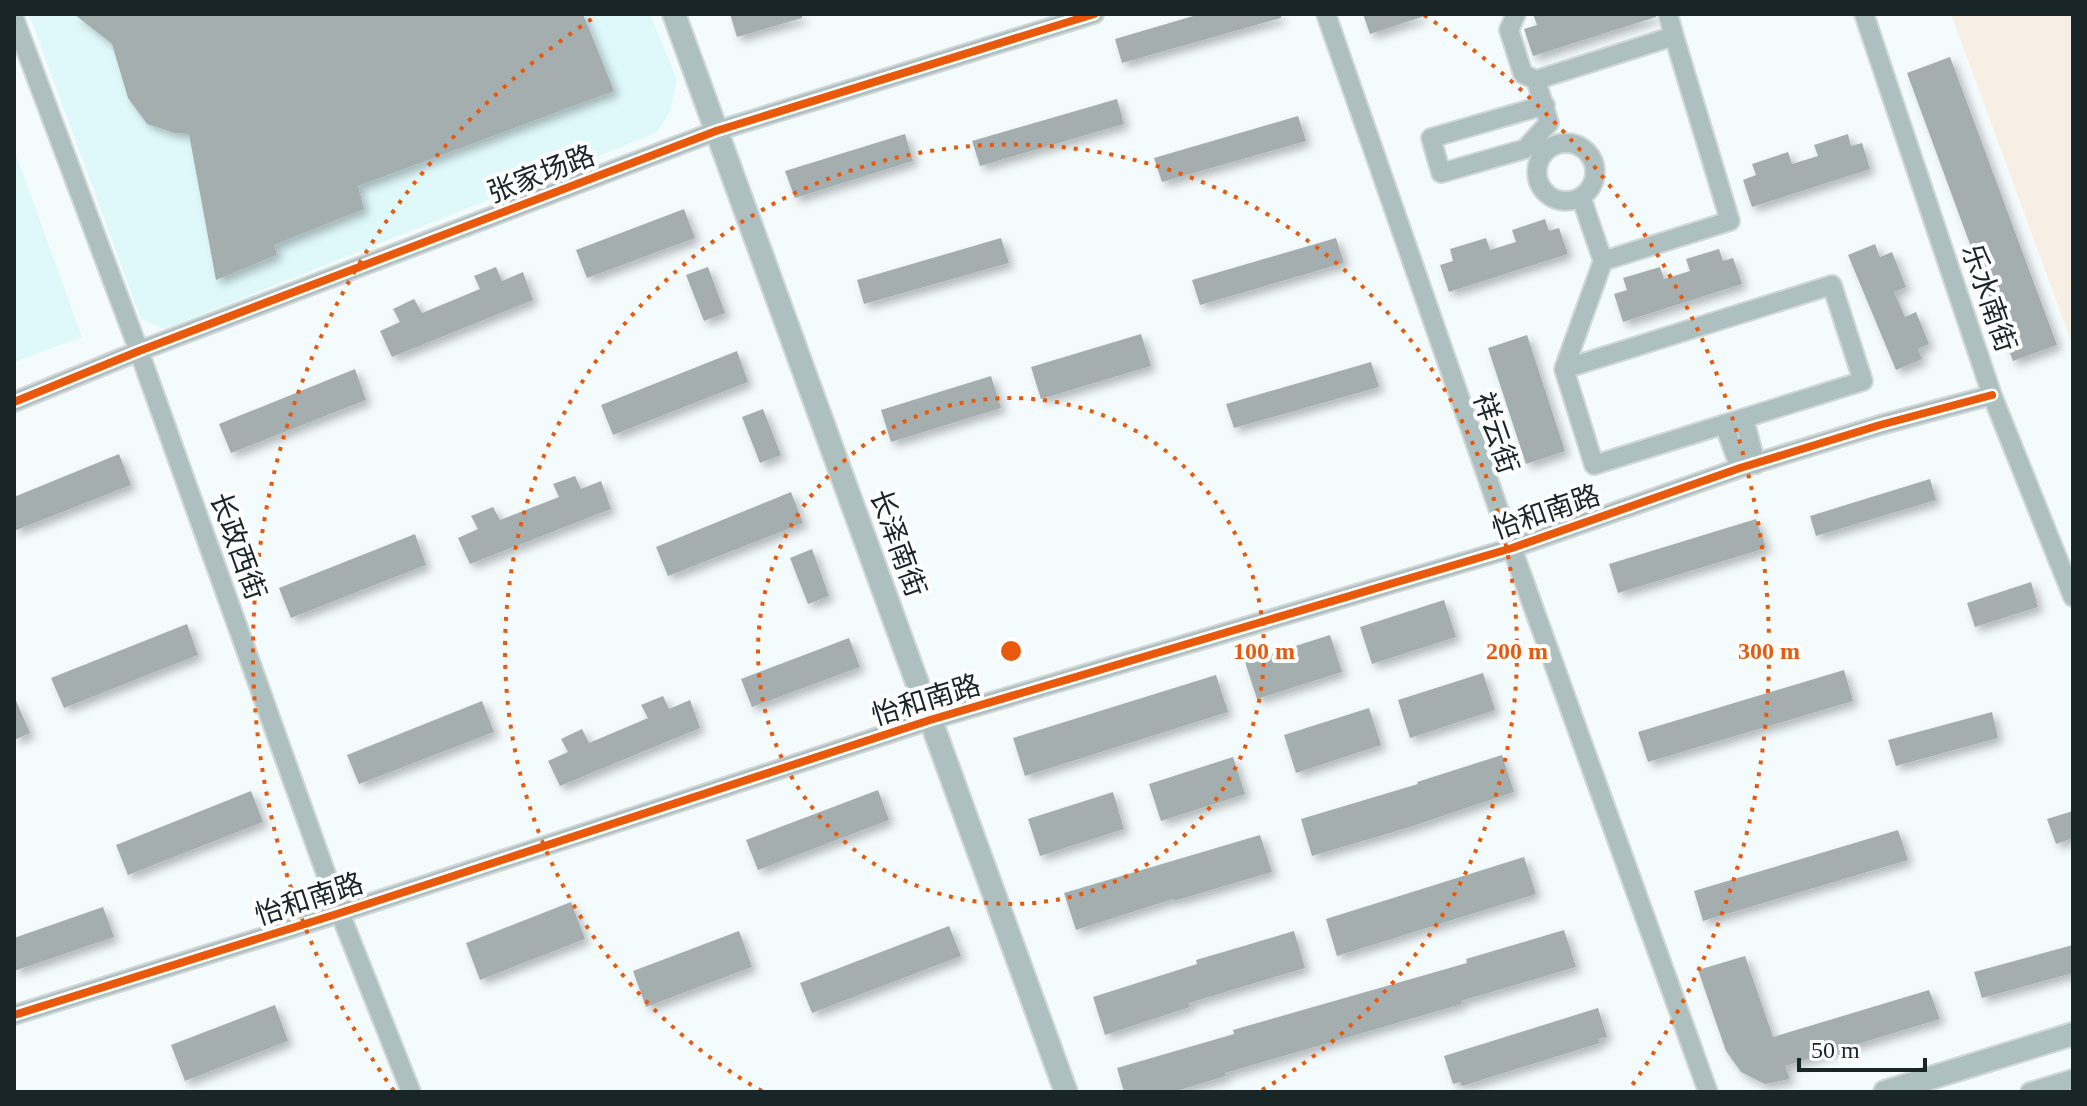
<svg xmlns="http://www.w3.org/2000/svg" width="2087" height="1106" font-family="'Times New Roman','Noto Sans SC',serif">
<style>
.built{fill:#dff9fb}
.green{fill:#f8efe4}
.building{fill:#a5aeaf;filter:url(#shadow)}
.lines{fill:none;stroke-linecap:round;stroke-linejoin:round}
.minor-casing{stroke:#d2d8d9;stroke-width:22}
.tertiary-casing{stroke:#d2d8d9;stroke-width:26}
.minor{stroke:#aebfc0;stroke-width:18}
.tertiary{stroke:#aebfc0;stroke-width:22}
.cycleway-casing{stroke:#fff;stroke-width:13}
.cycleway{stroke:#e8590c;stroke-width:8}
.ring{fill:none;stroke:#e8590c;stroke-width:4;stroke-dasharray:4 8}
.labels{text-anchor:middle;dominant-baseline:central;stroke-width:8;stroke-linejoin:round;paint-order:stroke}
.street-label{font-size:28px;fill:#192526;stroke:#fff}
.centre{fill:#e8590c;stroke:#fff;stroke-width:4}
.ring-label{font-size:24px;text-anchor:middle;font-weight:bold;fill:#e8590c;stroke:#fff;stroke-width:8;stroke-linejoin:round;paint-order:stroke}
</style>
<defs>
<filter id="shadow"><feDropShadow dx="5" dy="5" stdDeviation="4" flood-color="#0004"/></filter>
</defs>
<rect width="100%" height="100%" fill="#f4fbfc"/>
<!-- built -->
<path class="built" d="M29 14H650L677 80 670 112 656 133 165 329 141 319Z
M14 149 82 337 14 362Z"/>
<!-- green -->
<path class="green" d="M1951 14H2073V346Z"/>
<!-- building -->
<path class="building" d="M74 14H583L614 91 358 186 364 209 274 245 277 255 216 280 189 134 175 133 147 124 128 98 112 44Z
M730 14H802V18L737 37Z
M1200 14H1281V18L1122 63 1115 39Z
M1363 14H1422V17L1370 34Z
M1533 14H1656V17L1533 56 1524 29 1537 25Z
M1950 57 2057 345 2013 361 1907 73Z
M1117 99 1124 124 980 166 972 141Z
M1298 116 1306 141 1162 182 1154 158Z
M905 134 913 161 795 198 785 171Z
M1848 134 1851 146 1862 143 1870 169 1752 207 1743 180 1756 175 1752 164 1788 152 1792 164 1818 156 1814 145Z
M684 209 695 238 587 278 576 250Z
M1545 219 1549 231 1559 228 1568 254 1449 292 1440 265 1453 261 1450 249 1486 238 1490 250 1516 242 1512 230Z
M1001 238 1009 263 864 304 857 280Z
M1336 238 1344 263 1200 305 1192 280Z
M1875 244 1880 257 1892 252 1906 287 1894 292 1905 317 1916 312 1929 344 1918 349 1922 359 1896 370 1848 255Z
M1719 249 1723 261 1733 258 1742 284 1623 322 1614 294 1627 290 1623 278 1660 267 1664 279 1690 271 1686 259Z
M496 267 502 281 523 272 533 300 392 357 380 331 400 322 393 309 414 299 422 313 480 289 474 276Z
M708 267 725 313 704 321 686 275Z
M1141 334 1151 366 1041 399 1031 367Z
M1527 335 1565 451 1526 464 1488 348Z
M737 351 748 382 613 435 601 405Z
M1371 362 1379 387 1234 428 1226 404Z
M355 369 366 400 231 453 219 424Z
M991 376 1001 408 891 442 881 410Z
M763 409 781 455 760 463 742 417Z
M119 454 131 485 14 531V497Z
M575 476 581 489 601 481 611 509 470 564 458 538 478 529 471 516 493 507 500 520 559 497 553 484Z
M1930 479 1936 500 1816 536 1810 516Z
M791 492 803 523 668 576 656 547Z
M1756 519 1766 548 1618 593 1609 564Z
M415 534 426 565 291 618 279 588Z
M812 549 829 596 808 604 790 558Z
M2031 582 2038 607 1975 627 1967 603Z
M1444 600 1456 637 1372 664 1360 627Z
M187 624 198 655 64 708 51 678Z
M1330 635 1342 672 1257 699 1245 662Z
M849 638 860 667 752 707 741 679Z
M1844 670 1853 701 1648 762 1638 732Z
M1483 673 1495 710 1410 738 1398 700Z
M1216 675 1228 712 1025 776 1013 738Z
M14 696 30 733 14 740Z
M663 696 669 709 690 700 700 728 560 786 548 761 568 752 561 739 582 729 589 743 648 718 641 705Z
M482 701 494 732 359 784 347 755Z
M1369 708 1381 745 1296 773 1284 735Z
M1992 712 1998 738 1896 766 1888 740Z
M1502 755 1514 792 1410 827 1312 856 1301 819 1418 784 1417 782Z
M1233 757 1245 794 1161 821 1149 784Z
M878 790 889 820 758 870 746 840Z
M251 791 263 822 128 875 116 845Z
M1113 792 1124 829 1040 856 1028 819Z
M2073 811V838L2056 844 2047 819Z
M1898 830 1908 860 1703 921 1694 891Z
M1260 835 1272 872 1174 901 1173 899 1076 930 1064 893Z
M1524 857 1536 894 1337 956 1326 919Z
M571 902 585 939 480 980 466 943Z
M103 907 114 937 14 971V938Z
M949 926 961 956 812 1013 800 983Z
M1564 930 1576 967 1461 1001 1462 1004 1225 1073 1226 1076 1173 1092H1124L1117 1068 1234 1034 1233 1030 1467 963 1466 959Z
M739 931 752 967 646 1007 633 971Z
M1294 931 1305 968 1189 1003 1190 1007 1105 1035 1093 997 1197 964 1196 960Z
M2073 945V973L1982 998 1974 972Z
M1745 956 1773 1037 1929 990 1940 1019 1785 1066 1790 1079 1765 1084 1741 1072 1726 1051 1698 970Z
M275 1005 288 1041 185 1081 171 1045Z
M1598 1008 1607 1037 1598 1039 1600 1043 1462 1086 1460 1082 1453 1084 1444 1056Z"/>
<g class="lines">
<!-- minor casing -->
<g class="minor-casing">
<path id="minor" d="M1326 14 1512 548 1708 1092
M1516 14 1509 30 1523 74 1536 80
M1668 14 1674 36
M1864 14 1992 395 2073 597
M14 18 139 351 340 913 411 1092
M1545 105 1431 138 1441 173 1525 149 1549 123 1536 80 1674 36 1730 221 1603 261
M1537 172a29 29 0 1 1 58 0a29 29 0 1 1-58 0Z
M1832 285 1863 381 1594 465 1564 369Z
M1564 369 1603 261 1581 197
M14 402 139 351 716 131 1094 14
M1744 419 1756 464
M1724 424 1740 468
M14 1015 340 913 930 720 1512 548 1740 468 1880 425 1992 395
M2030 1092 2073 1079"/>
</g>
<!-- tertiary casing -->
<g class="tertiary-casing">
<path id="tertiary" d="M674 14 1066 1092
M1885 1092 2073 1034"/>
</g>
<!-- minor -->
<use href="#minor" class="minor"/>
<!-- tertiary -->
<use href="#tertiary" class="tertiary"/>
<!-- cycleway casing -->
<g class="cycleway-casing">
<path id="cycleway" d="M14 402 139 351 716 131 1094 14
M14 1015 340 913 930 720 1512 548 1740 468 1880 425 1992 395"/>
</g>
<!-- cycleway -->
<use href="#cycleway" class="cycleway"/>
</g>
<!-- distance rings -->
<g class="ring">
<circle cx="1011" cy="651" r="253"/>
<path d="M762 1091A506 506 0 1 1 1260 1091"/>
<path d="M394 1091A758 758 0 0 1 598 15M1424 15A758 758 0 0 1 1628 1091"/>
</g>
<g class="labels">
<!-- street labels -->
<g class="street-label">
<text transform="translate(541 174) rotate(-21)">张家场路</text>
<text transform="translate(1989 298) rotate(71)">乐水南街</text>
<text transform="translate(1496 433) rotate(71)">祥云街</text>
<text transform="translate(1546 512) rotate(-19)">怡和南路</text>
<text transform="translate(898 543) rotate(70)">长泽南街</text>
<text transform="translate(238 546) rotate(70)">长政西街</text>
<text transform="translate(926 700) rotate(-17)">怡和南路</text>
<text transform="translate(309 899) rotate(-18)">怡和南路</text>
</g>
</g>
<circle cx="1011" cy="651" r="12" class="centre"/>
<g class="ring-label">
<text x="1264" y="659">100 m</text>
<text x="1517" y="659">200 m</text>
<text x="1769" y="659">300 m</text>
</g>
<!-- border -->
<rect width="2087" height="1106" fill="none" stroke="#192526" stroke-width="32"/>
<!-- scale -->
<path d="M1799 1058v12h126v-12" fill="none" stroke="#192526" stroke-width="4"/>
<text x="1811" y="1058" font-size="24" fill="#192526" stroke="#ffffff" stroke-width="6" paint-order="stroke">50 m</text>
</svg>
